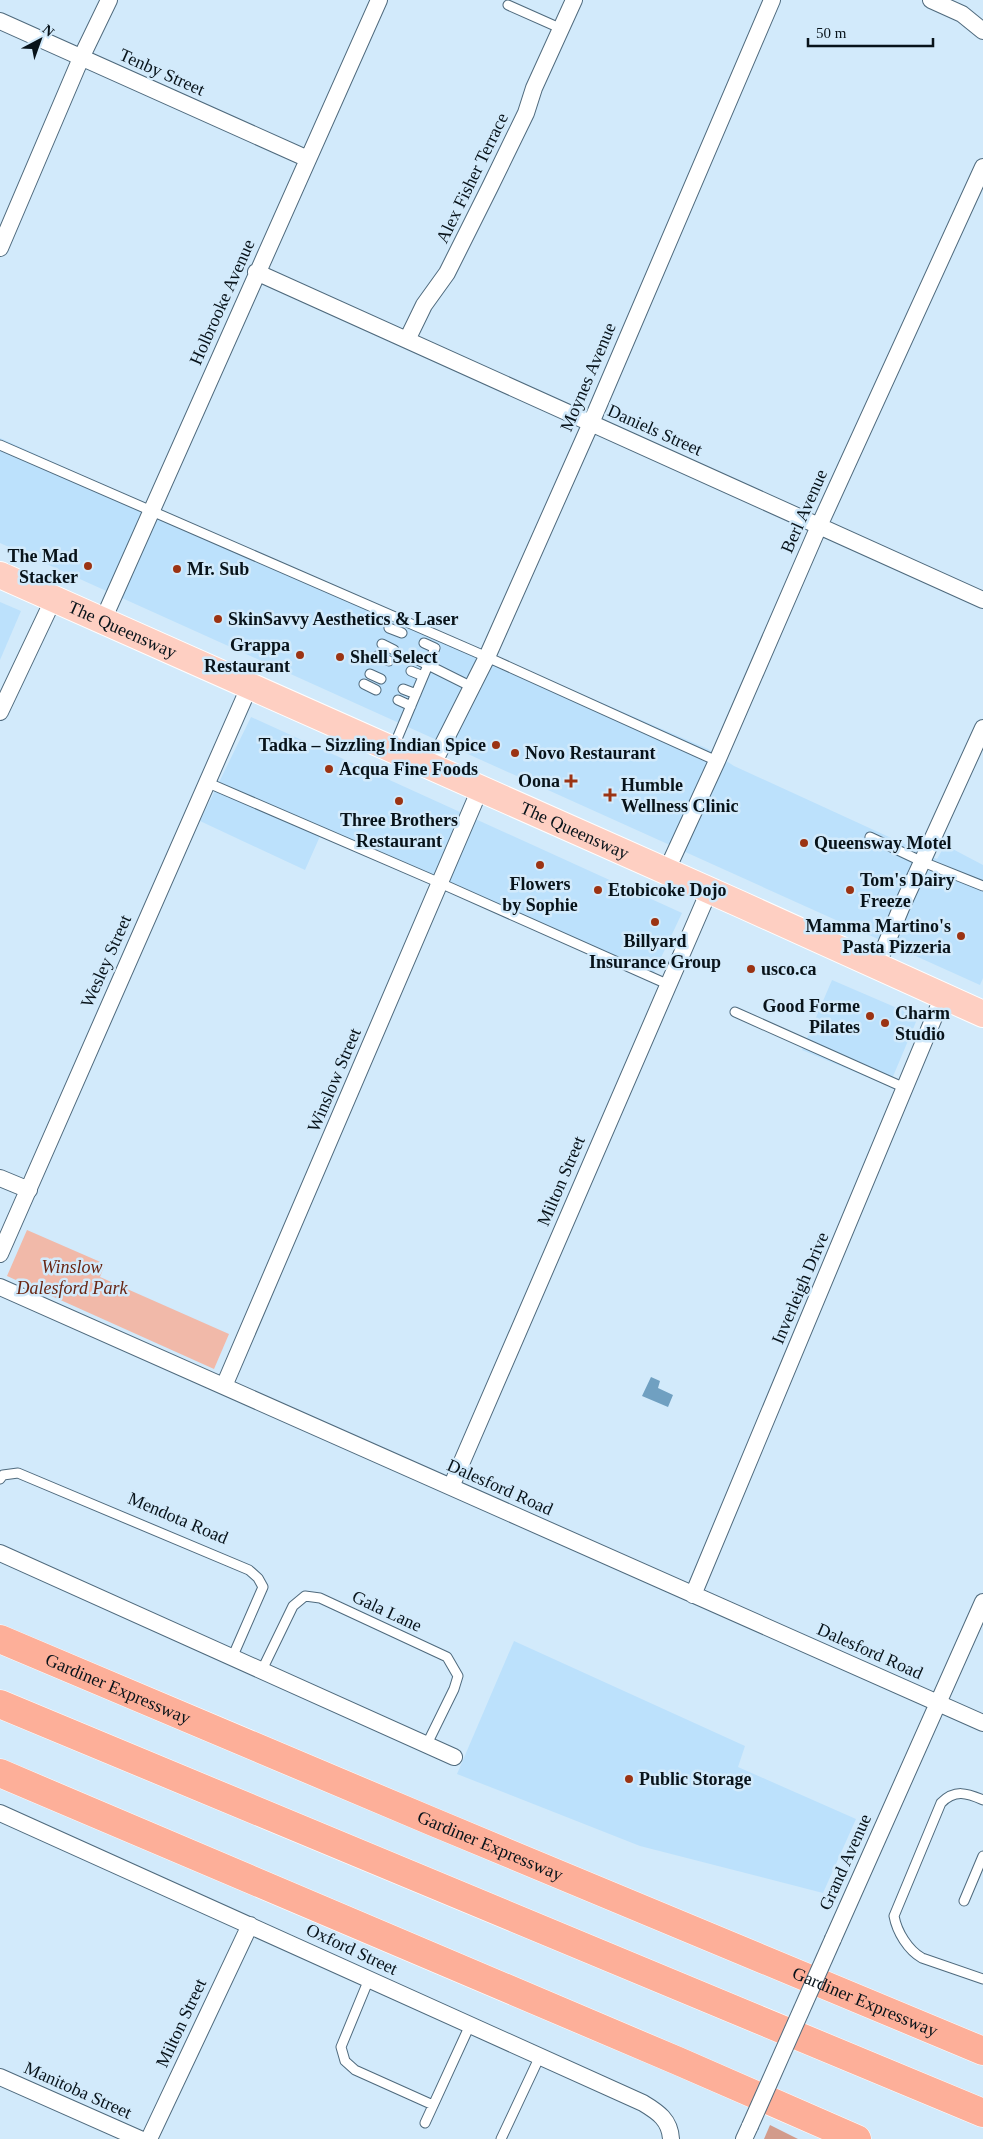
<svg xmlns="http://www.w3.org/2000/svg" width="983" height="2139" font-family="Georgia,serif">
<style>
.built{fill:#bce1fc}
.green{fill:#f1b9a9}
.forest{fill:#d29b8b}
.water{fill:#70a0c1}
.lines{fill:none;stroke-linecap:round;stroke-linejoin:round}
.lane-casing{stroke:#4f6a7d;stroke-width:11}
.street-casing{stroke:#4f6a7d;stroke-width:18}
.primary-casing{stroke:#fff;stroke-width:28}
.highway-casing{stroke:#fff;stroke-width:29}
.lane{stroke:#fff;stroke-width:9}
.street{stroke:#fff;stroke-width:16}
.primary{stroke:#fecfc2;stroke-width:26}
.highway{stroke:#fdaf99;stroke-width:28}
.street-bridge-casing{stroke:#4f6a7d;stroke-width:18;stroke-linecap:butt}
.street-bridge{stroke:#fff;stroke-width:16}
.poi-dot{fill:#9b3313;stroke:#d2eafb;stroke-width:2}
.labels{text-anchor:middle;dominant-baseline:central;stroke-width:5;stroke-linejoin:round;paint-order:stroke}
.street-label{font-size:18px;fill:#08131a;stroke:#d2eafb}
.poi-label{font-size:18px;font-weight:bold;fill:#08131a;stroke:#d2eafb;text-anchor:start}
.park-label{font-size:18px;font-style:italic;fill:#692613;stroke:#d2eafb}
</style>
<rect width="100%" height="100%" fill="#d2eafb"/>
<!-- built -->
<path class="built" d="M0 438 170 515 708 749 734 766 937 859 945 845 983 865V978L980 985 0 543Z
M0 602 21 611 0 660Z
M251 717 682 913 651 979 321 834 305 870 200 821Z
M832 980 918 1017 889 1086 802 1050Z
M514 1641 745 1746 738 1767 856 1819 823 1893 640 1846 457 1774Z"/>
<!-- green -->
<path class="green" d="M27 1230 105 1264 100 1277 229 1334 214 1369 7 1276Z"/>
<!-- forest -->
<path class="forest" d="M770 2125 798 2139H764Z"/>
<!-- water -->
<path class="water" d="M651 1377 660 1381 658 1388 673 1395 668 1407 642 1396Z"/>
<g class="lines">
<!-- lane casing -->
<g class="lane-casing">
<path id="lane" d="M508 5 562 29
M0 445 487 657 717 761
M389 628 402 633
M382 644 394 650
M377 656 389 661
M416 659 428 665 435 648 424 643
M411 671 423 676
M370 674 381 679
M364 684 376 690
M403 689 416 694
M398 700 411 706
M394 746 428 665 472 687
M206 782 440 883 667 984
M870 837 923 862 983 886
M735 1012 905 1088
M0 1479 3 1475 18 1473 249 1570 258 1578 263 1587 232 1658
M261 1672 293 1606 305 1596 320 1598 447 1657 458 1676 454 1689 427 1744
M983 1800C967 1793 955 1789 941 1803L894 1916C897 1932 908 1950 922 1958L983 1979
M964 1901 983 1856
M369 1979 341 2047 345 2061 355 2070 433 2105
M425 2123 470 2025
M501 2139 540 2056"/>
</g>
<!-- street casing -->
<g class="street-casing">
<path id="street" d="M931 0 962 14 983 31
M0 21 308 159
M0 248 81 58 109 0
M256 272 983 600
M407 340 424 305 447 273 490 187 526 113 534 88 574 0
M103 620 379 0
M0 712 54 598
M432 766 487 657 591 423 772 0
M666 872 717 761 819 526 983 167
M877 966 901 908 983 728
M0 1178 29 1190
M0 1254 250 685
M0 1287 983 1723
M224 1386 480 789
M451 1487 709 891
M0 1553 454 1757
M693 1595 943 996
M0 1813 643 2103C658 2112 670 2120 671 2139
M833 1939 983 1602
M0 2077 140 2139
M149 2139 250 1925
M744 2139 750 2126"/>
</g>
<!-- primary casing -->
<g class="primary-casing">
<g id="primary">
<path id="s1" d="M0 575 740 904 983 1014"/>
</g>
</g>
<!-- highway casing -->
<g class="highway-casing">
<g id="highway">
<path id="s2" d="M0 1639 431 1821 983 2051"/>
<path d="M0 1704 983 2113"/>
<path d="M0 1773 678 2061 857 2139"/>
</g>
</g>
<!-- lane -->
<use href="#lane" class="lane"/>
<!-- street -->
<use href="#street" class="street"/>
<!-- primary -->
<use href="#primary" class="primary"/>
<!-- highway -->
<use href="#highway" class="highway"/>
<!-- street-bridge casing -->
<g class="street-bridge-casing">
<path id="street-bridge" d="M750 2126 833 1939"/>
</g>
<!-- street-bridge -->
<use href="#street-bridge" class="street-bridge"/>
</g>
<!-- markers -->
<g class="poi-dot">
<circle cx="88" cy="566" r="5"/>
<circle cx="177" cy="569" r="5"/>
<circle cx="218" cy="619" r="5"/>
<circle cx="300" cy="655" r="5"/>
<circle cx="340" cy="657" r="5"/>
<circle cx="496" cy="745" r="5"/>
<circle cx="515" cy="753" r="5"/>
<circle cx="329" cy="769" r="5"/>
<path d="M568.5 773.5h5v5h5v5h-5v5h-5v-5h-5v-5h5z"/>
<path d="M607.5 787.5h5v5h5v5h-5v5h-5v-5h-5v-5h5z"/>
<circle cx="399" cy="801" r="5"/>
<circle cx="804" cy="843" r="5"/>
<circle cx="540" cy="865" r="5"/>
<circle cx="598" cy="890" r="5"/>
<circle cx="850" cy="890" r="5"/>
<circle cx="655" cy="922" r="5"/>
<circle cx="961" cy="936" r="5"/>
<circle cx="751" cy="969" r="5"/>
<circle cx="870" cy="1016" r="5"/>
<circle cx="885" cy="1023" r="5"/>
<circle cx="629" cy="1779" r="5"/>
</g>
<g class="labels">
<!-- street labels -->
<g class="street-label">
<text transform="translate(162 72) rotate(24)">Tenby Street</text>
<text transform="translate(472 178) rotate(-64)">Alex Fisher Terrace</text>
<text transform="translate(222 302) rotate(-66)">Holbrooke Avenue</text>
<text transform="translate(588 377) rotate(-67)">Moynes Avenue</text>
<text transform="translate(655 430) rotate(24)">Daniels Street</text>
<text transform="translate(804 511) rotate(-66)">Berl Avenue</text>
<text stroke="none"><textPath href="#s1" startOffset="134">The Queensway</textPath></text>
<text stroke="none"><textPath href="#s1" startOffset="629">The Queensway</textPath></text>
<text transform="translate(106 961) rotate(-66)">Wesley Street</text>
<text transform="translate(334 1080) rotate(-67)">Winslow Street</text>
<text transform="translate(561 1181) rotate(-67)">Milton Street</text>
<text transform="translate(800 1288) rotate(-67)">Inverleigh Drive</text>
<text transform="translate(500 1487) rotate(24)">Dalesford Road</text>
<text transform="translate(178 1518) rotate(23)">Mendota Road</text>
<text transform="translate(387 1611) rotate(25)">Gala Lane</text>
<text transform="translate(870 1651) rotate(24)">Dalesford Road</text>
<text stroke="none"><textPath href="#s2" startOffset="128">Gardiner Expressway</textPath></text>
<text stroke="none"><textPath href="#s2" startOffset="532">Gardiner Expressway</textPath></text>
<text transform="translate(845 1862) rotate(-66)">Grand Avenue</text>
<text transform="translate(352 1949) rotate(25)">Oxford Street</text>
<text stroke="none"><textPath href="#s2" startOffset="938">Gardiner Expressway</textPath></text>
<text transform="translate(181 2023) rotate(-65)">Milton Street</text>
<text transform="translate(78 2090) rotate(24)">Manitoba Street</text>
</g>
<!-- poi labels -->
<g class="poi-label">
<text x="78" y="556" text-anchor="end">The Mad<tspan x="78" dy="21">Stacker</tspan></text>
<text x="187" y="569">Mr. Sub</text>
<text x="228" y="619">SkinSavvy Aesthetics &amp; Laser</text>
<text x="290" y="645" text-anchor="end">Grappa<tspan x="290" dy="21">Restaurant</tspan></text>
<text x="350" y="657">Shell Select</text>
<text x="486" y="745" text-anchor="end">Tadka – Sizzling Indian Spice</text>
<text x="525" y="753">Novo Restaurant</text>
<text x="339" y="769">Acqua Fine Foods</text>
<text x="560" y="781" text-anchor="end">Oona</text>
<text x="621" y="785">Humble<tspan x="621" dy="21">Wellness Clinic</tspan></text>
<text x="399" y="820" text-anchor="middle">Three Brothers<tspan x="399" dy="21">Restaurant</tspan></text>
<text x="814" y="843">Queensway Motel</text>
<text x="860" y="880">Tom's Dairy<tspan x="860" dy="21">Freeze</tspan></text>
<text x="540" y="884" text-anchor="middle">Flowers<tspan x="540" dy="21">by Sophie</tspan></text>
<text x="608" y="890">Etobicoke Dojo</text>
<text x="951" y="926" text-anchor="end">Mamma Martino's<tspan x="951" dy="21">Pasta Pizzeria</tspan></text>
<text x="655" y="941" text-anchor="middle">Billyard<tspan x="655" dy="21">Insurance Group</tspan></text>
<text x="761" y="969">usco.ca</text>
<text x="860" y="1006" text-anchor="end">Good Forme<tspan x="860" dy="21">Pilates</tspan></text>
<text x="895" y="1013">Charm<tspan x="895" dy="21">Studio</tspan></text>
<text x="639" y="1779">Public Storage</text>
</g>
<!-- park labels -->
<g class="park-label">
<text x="72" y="1267">Winslow<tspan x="72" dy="21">Dalesford Park</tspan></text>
</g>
</g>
<!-- north arrow -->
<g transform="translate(40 40) rotate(41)" stroke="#d2eafb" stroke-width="4" paint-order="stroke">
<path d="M0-4L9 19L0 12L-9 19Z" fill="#08131a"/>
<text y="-8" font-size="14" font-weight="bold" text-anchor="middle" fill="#08131a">N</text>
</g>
<!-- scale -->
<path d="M808 38v8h125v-8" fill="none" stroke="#08131a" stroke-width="2.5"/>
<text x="816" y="38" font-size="15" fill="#08131a" stroke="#d2eafb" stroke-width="4" paint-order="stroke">50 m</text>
</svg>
